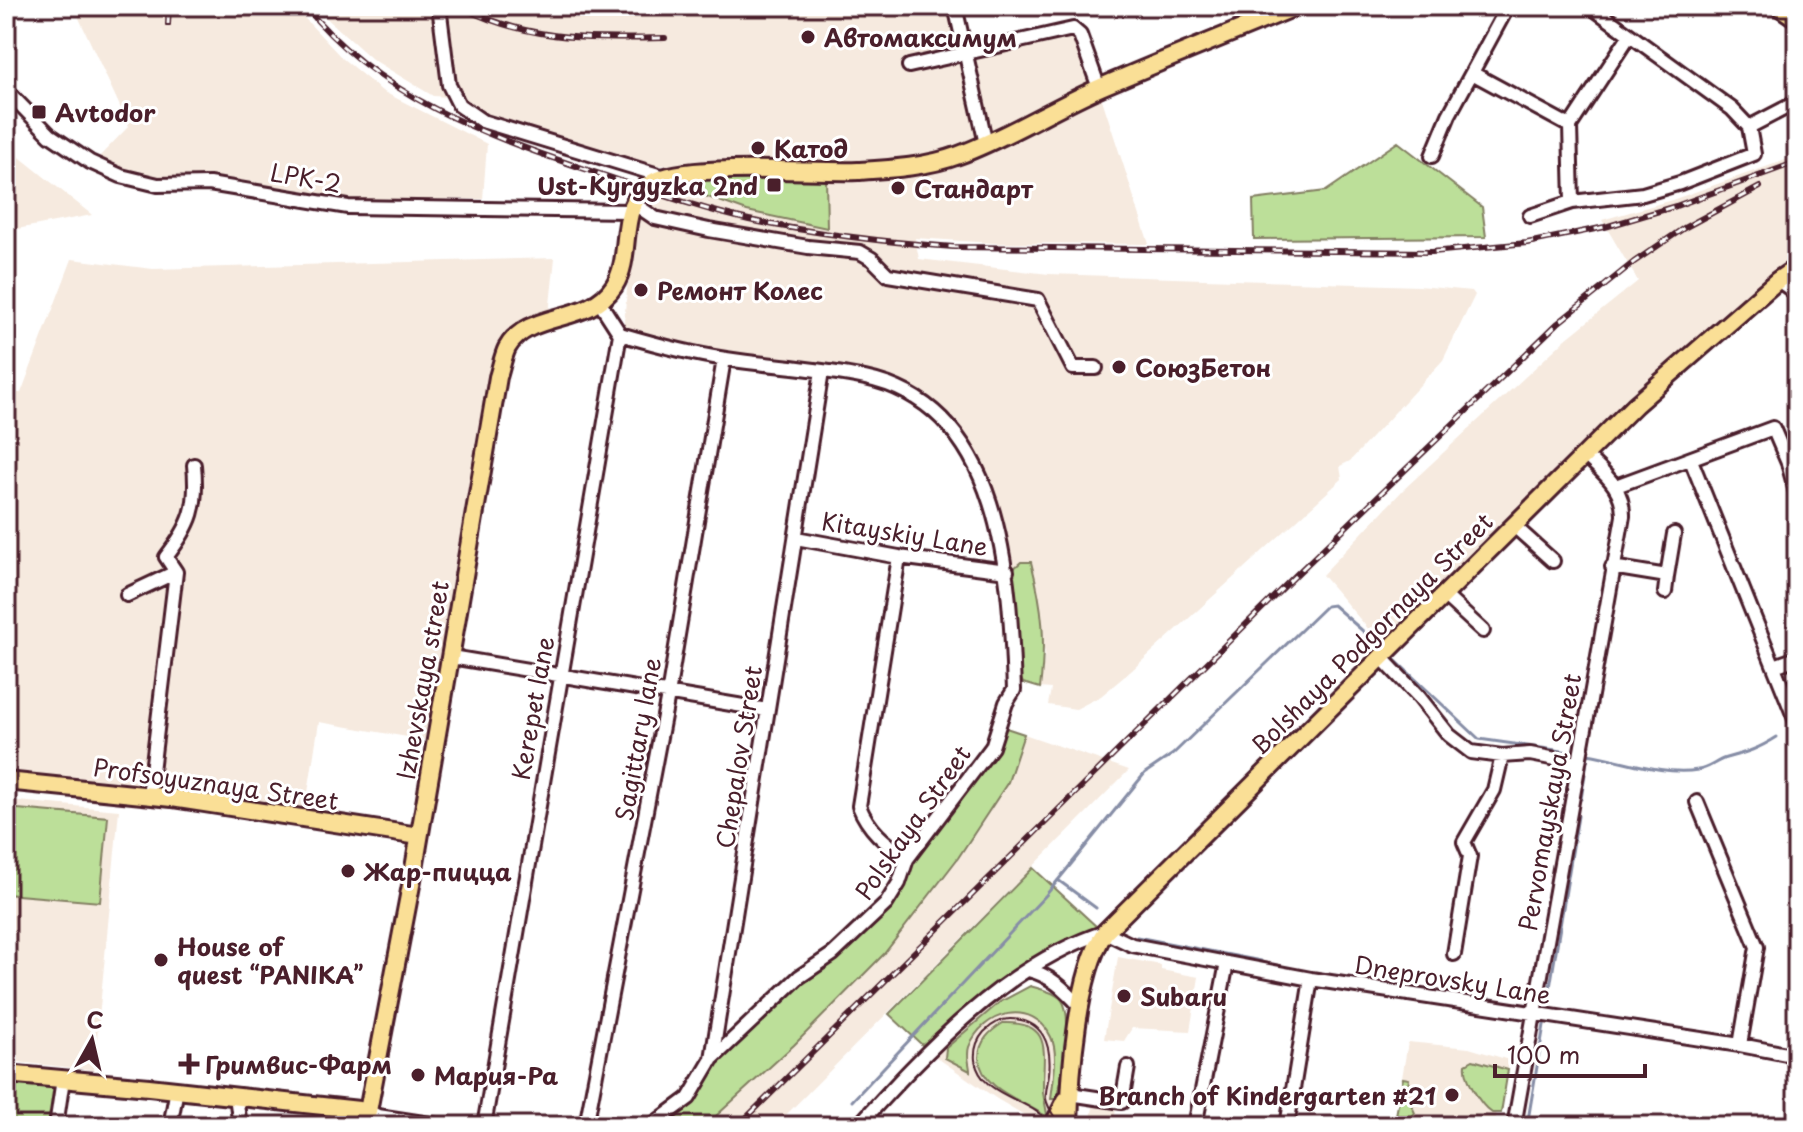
<svg xmlns="http://www.w3.org/2000/svg" width="1803" height="1132" font-family="'Playpen Sans',sans-serif">
<style>
.built{fill:#f6eadf}
.green{fill:#bcdf99;stroke:#837f62;stroke-width:2}
.lines{fill:none;stroke-linecap:round;stroke-linejoin:round}
.stream{stroke:#868da6;stroke-width:3}
.minor-casing{stroke:#4a1f2b;stroke-width:18}
.major-casing{stroke:#4a1f2b;stroke-width:22}
.minor{stroke:#fff;stroke-width:12}
.major{stroke:#fadf96;stroke-width:16}
.tram{stroke:#4a1f2b;stroke-width:2}
.rail-casing{stroke:#4a1f2b;stroke-width:6}
.rail{stroke:#fff;stroke-width:3;stroke-dasharray:9;stroke-linecap:butt}
.poi-dot{fill:#4a1f2b;stroke:#fff;stroke-width:3}
.labels{text-anchor:middle;dominant-baseline:central;stroke-width:6;stroke-linejoin:round;paint-order:stroke}
.poi-label{font-size:24px;font-weight:bold;fill:#4a1f2b;stroke:#fff;text-anchor:start}
.street-label{font-size:24px;fill:#4a1f2b;stroke:#fff}
</style>
<rect width="100%" height="100%" fill="#fff"/>
<filter id="ink" filterUnits="userSpaceOnUse"><feTurbulence type="fractalNoise" baseFrequency=".0125" numOctaves="2"/><feDisplacementMap in="SourceGraphic" scale="16" xChannelSelector="R" yChannelSelector="G"/><feConvolveMatrix kernelMatrix="1 2 1 2 8 2 1 2 1" color-interpolation-filters="sRGB"/></filter>
<g filter="url(#ink)">
<!-- built -->
<path class="built" d="M77 6H293L342 58 382 91 487 144 483 199 347 201 209 176 159 179 122 170 97 159 129 126 79 18Z
M313 6H951L979 142 955 153 841 168 640 165 481 114 461 98 433 96 372 59Z
M1073 32 1094 83 989 136 970 57Z
M1100 93 1149 244 993 243 915 238 919 259 1049 274 1419 286 1472 291 1475 295 1443 360 1350 461 1340 466 1342 479 1131 671 1101 696 1076 709 1048 705 1051 689 1040 688 1045 652 1012 570 999 515 974 453 943 412 909 388 868 373 724 354 623 333 633 226 644 199 658 187 669 183 747 211 827 228 826 177 928 169Z
M6 146 92 215 6 231Z
M1797 156V261L1383 646 1322 575 1403 490 1566 339 1638 281 1602 220 1672 200Z
M555 258 549 314 503 345 431 741 319 722 305 812 6 774V393H21L72 259 153 269Z
M1024 734 1129 770 775 1126H705L794 1045 884 954 956 862 983 822 1008 782Z
M6 800 119 810 94 1070 6 1061Z
M1118 957 1161 965V970L1199 977 1190 1031 1132 1028 1124 1041 1104 1039Z
M1004 995 1066 1037 1060 1101 1049 1126H1043L997 1099 933 1055Z
M1408 1042 1469 1048 1509 1060 1501 1113H1497L1494 1126H1394Z
M1094 1101 1117 1104 1114 1120 1154 1126H1090Z"/>
<!-- green -->
<path class="green" d="M1398 142 1482 207 1486 237 1254 239 1253 200 1326 191Z
M711 177H826L827 228 747 211 669 183Z
M1021 562H1031C1043 608 1046 641 1040 688L1023 683 1018 673 1012 570Z
M1003 727 1024 734 1008 782 958 858 884 954 794 1045 705 1126H660L717 1063 802 982 837 957 904 884 913 862Z
M6 808 108 817 100 902 6 894Z
M1033 868 1098 928C1032 953 977 1002 922 1045L889 1014Z
M1030 986C1040 989 1052 991 1060 998 1076 1013 1060 1078 1058 1099H1051C1053 1080 1059 1054 1051 1037 1033 998 982 1011 969 1047 966 1056 970 1064 970 1071L945 1058 946 1048 1000 1002Z
M1003 1023C1056 1021 1042 1056 1043 1092 1044 1101 1047 1110 1047 1117 1025 1101 981 1090 979 1058 979 1041 990 1031 1003 1023Z
M1473 1060 1508 1070 1501 1113H1492C1480 1105 1464 1078 1466 1064Z
M1403 1078 1409 1079 1407 1095 1415 1113 1402 1126H1394Z
M6 1080 58 1084 52 1126H6Z"/>
<g class="lines">
<!-- stream -->
<path class="stream" d="M1393 658 1479 739 1570 752
M1587 754C1622 759 1661 776 1698 770 1708 769 1716 761 1726 758 1748 752 1758 749 1777 737
M1581 799 1588 755
M1058 880 1096 908
M1137 937 1261 961
M1546 1012 1578 816
M852 1101 1046 895 1145 773 1173 754 1326 606 1333 605 1380 646
M1527 1126 1545 1019"/>
<!-- minor casing -->
<g class="minor-casing">
<path id="minor" d="M439 6 449 85 459 105 482 121 665 177
M955 6 986 144
M909 66 1073 29 1080 35 1099 88
M1472 73 1570 126 1629 36
M6 90 50 135 90 162 121 176 158 185 209 184 348 207 630 211
M1570 126 1572 202
M1749 127 1797 102
M1432 156 1449 115 1508 6
M633 203 655 218 709 230 808 247 860 252 872 259 888 275 1038 300 1073 368H1096
M1530 216 1572 202 1643 194 1680 183 1754 154 1749 127 1732 109 1590 6
M1778 280 1797 294
M620 334C654 344 691 354 726 359 772 366 819 368 865 378 1004 407 1010 578 1014 690L1006 703 992 747 907 859 899 883 886 904 833 954 799 977 712 1059
M1691 460 1797 724
M1616 486 1773 428 1788 463 1797 496
M1513 525 1553 561
M796 538 899 557 1007 571
M899 557 859 806C869 831 886 843 907 859
M1612 567 1667 576 1674 534
M176 572 166 557C192 524 198 506 194 465
M1665 592 1667 576
M127 595 176 572 149 796
M1445 596 1483 631
M451 657 767 710
M1381 657 1419 697 1449 735 1471 752 1502 756 1530 754 1577 763
M1774 666 1797 658
M1697 802 1757 947 1740 1045
M1454 954 1470 856 1464 842 1494 790 1502 756
M1028 970C1051 975 1065 990 1081 1007
M1070 1094 1122 1102 1128 1067
M236 1096 240 1126
M368 1111 378 1116 443 1126
M56 1126 63 1079
M170 1126 177 1089
M351 1126 353 1109
M484 1126 620 334 600 303
M586 1126 668 695 724 359
M651 1126 689 1098 712 1059 822 371
M858 1126C926 1051 1006 964 1105 932L1132 945 1311 979 1740 1045 1797 1056
M1195 1126 1227 963
M1287 1126 1311 979
M1514 1126 1623 516C1624 487 1603 473 1584 454"/>
</g>
<!-- major casing -->
<g class="major-casing">
<path id="major" d="M1778 6 1797 19
M6 781 172 798 419 836
M6 1074 149 1087 368 1111 412 880 498 377C501 368 503 356 507 348 528 310 589 325 614 286 635 253 614 206 653 182 685 162 814 173 858 171 891 169 927 167 959 155 1008 137 1053 108 1101 87 1166 59 1232 33 1297 6
M1053 1126 1066 1100
M1069 1126C1070 1075 1077 974 1105 932L1635 405 1778 280 1797 267"/>
</g>
<!-- minor -->
<use href="#minor" class="minor"/>
<!-- major -->
<use href="#major" class="major"/>
<!-- tram -->
<path class="tram" d="M1051 1126C1033 1097 981 1099 975 1060 974 1050 977 1040 984 1032 991 1025 1000 1019 1010 1019 1044 1019 1052 1046 1049 1074 1048 1082 1045 1091 1046 1099 1048 1109 1055 1117 1060 1126"/>
<!-- rail casing -->
<g class="rail-casing">
<path id="rail" d="M305 6C377 96 486 136 591 171 643 188 696 208 749 220 817 234 885 242 954 247L1432 252 1527 243 1605 227 1676 206 1797 162
M459 6C530 42 588 39 665 38
M168 24 169 6
M738 1126 1299 572 1558 323 1634 262 1684 228 1760 187"/>
</g>
<!-- rail -->
<use href="#rail" class="rail"/>
</g>
</g>
<!-- markers -->
<g class="poi-dot">
<circle cx="808" cy="37" r="8"/>
<rect x="31" y="104" width="16" height="16" rx="4"/>
<circle cx="758" cy="148" r="8"/>
<rect x="766" y="177" width="16" height="16" rx="4"/>
<circle cx="898" cy="188" r="8"/>
<circle cx="641" cy="290" r="8"/>
<circle cx="1119" cy="367" r="8"/>
<circle cx="348" cy="871" r="8"/>
<circle cx="161" cy="960" r="8"/>
<circle cx="1124" cy="996" r="8"/>
<path d="M185 1052h8v8h8v8h-8v8h-8v-8h-8v-8h8z"/>
<circle cx="418" cy="1075" r="8"/>
<circle cx="1452" cy="1095" r="8"/>
</g>
<g class="labels">
<!-- poi labels -->
<g class="poi-label">
<text x="824" y="37">Автомаксимум</text>
<text x="55" y="112">Avtodor</text>
<text x="774" y="148">Катод</text>
<text x="758" y="185" text-anchor="end">Ust-Kyrgyzka 2nd</text>
<text x="914" y="188">Стандарт</text>
<text x="657" y="290">Ремонт Колес</text>
<text x="1135" y="367">СоюзБетон</text>
<text x="364" y="871">Жар-пицца</text>
<text x="177" y="946">House of<tspan x="177" dy="28">quest “PANIKA”</tspan></text>
<text x="1140" y="996">Subaru</text>
<text x="205" y="1064">Гримвис-Фарм</text>
<text x="434" y="1075">Мария-Ра</text>
<text x="1436" y="1095" text-anchor="end">Branch of Kindergarten #21</text>
</g>
<!-- street labels -->
<g class="street-label">
<text transform="translate(306 177) rotate(10)">LPK-2</text>
<text transform="translate(905 533) rotate(9)">Kitayskiy Lane</text>
<text transform="translate(1371 633) rotate(-45)">Bolshaya Podgornaya Street</text>
<text transform="translate(422 680) rotate(-80)">Izhevskaya street</text>
<text transform="translate(532 708) rotate(-80)">Kerepet lane</text>
<text transform="translate(637 739) rotate(-80)">Sagittary lane</text>
<text transform="translate(738 757) rotate(-81)">Chepalov Street</text>
<text transform="translate(216 783) rotate(8)">Profsoyuznaya Street</text>
<text transform="translate(1549 802) rotate(-80)">Pervomayskaya Street</text>
<text transform="translate(912 822) rotate(-55)">Polskaya Street</text>
<text transform="translate(1453 979) rotate(9)">Dneprovsky Lane</text>
</g>
</g>
<!-- margin -->
<rect width="1803" height="1132" fill="none" stroke="#fff" stroke-width="32"/>
<rect x="16" y="16" width="1771" height="1100" fill="none" stroke="#4a1f2b" stroke-width="3" filter="url(#ink)"/>
<!-- north arrow -->
<g transform="translate(92 1040) rotate(8)" stroke="#ffffff" stroke-width="6" paint-order="stroke">
<path d="M0-6L14 30L0 20L-14 30Z" fill="#4a1f2b"/>
<text y="-12" font-size="22" font-weight="bold" text-anchor="middle" fill="#4a1f2b">С</text>
</g>
<!-- scale -->
<path d="M1495 1064v12h150v-12" fill="none" stroke="#4a1f2b" stroke-width="4"/>
<text x="1507" y="1064" font-size="24" fill="#4a1f2b" stroke="#ffffff" stroke-width="6" paint-order="stroke">100 m</text>
</svg>
